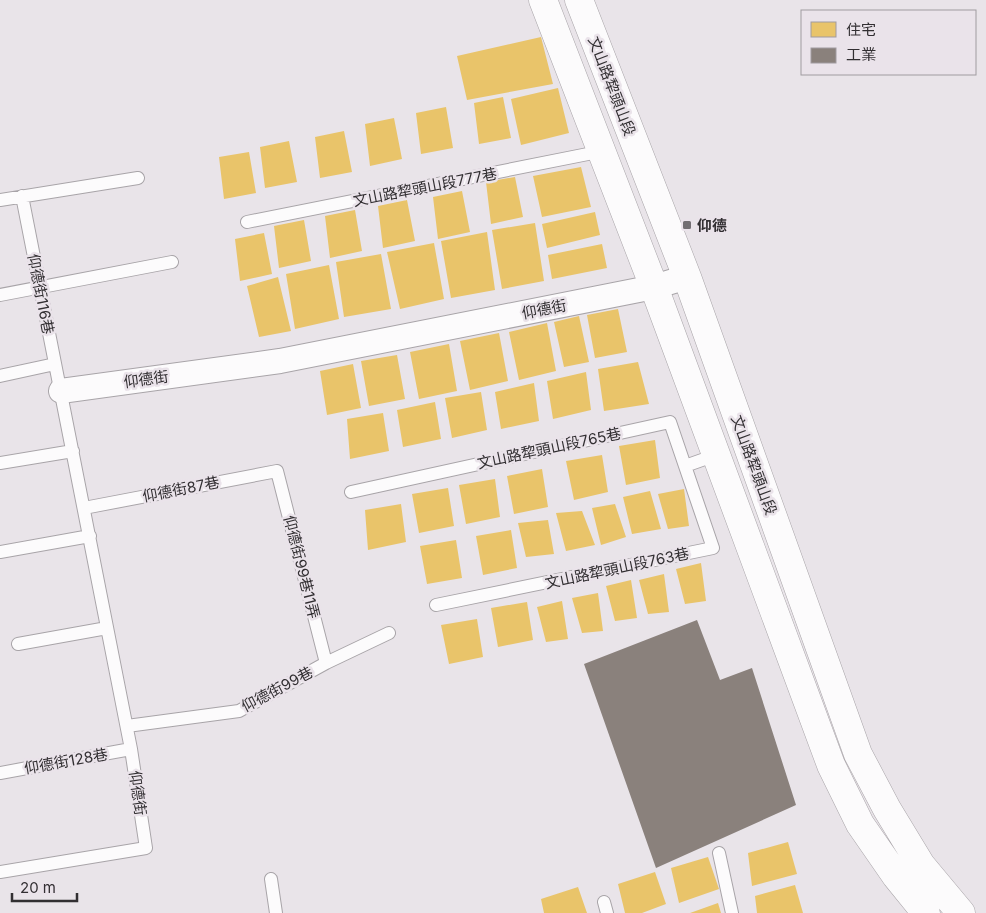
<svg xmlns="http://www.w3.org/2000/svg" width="986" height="913" font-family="Inter,'Noto Sans TC',sans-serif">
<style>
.homes{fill:#e9c46a}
.industry{fill:#8a817c}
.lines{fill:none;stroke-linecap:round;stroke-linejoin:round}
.lane-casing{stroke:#a8a4a8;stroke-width:14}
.street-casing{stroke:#a8a4a8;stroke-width:26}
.secondary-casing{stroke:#a8a4a8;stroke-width:29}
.lane{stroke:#fcfbfc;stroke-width:12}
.street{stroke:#fcfbfc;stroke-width:24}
.secondary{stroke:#fcfbfc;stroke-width:28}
.poi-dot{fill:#726e72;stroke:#eae3ea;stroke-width:2}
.labels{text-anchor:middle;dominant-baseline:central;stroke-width:5;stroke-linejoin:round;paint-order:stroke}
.street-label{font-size:15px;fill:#322f32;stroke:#eae3ea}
.poi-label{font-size:15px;font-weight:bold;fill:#322f32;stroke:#eae3ea;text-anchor:start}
</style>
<rect width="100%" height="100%" fill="#e9e4e9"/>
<!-- homes -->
<path class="homes" d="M541 37 553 84 467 100 457 56Z
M558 88 569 133 521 145 511 99Z
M503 97 511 138 479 144 474 103Z
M446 107 453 148 421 154 416 113Z
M394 118 402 159 370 166 365 124Z
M344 131 352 172 320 178 315 137Z
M289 141 297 182 265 188 260 147Z
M249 152 256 193 224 199 219 157Z
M581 167 591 207 542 217 533 176Z
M515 177 523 217 491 224 486 182Z
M462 191 470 232 438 239 433 197Z
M407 200 415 241 383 248 378 206Z
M355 210 362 251 330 258 325 216Z
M595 212 600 235 547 248 542 224Z
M304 220 311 261 279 268 274 226Z
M535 223 544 281 502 289 492 230Z
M487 232 495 290 451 298 441 241Z
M264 233 272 274 240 281 235 239Z
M434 243 444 299 400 309 387 252Z
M602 244 607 268 552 279 548 255Z
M381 254 391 309 344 317 336 262Z
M329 265 339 319 295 329 286 274Z
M278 277 291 331 259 337 247 286Z
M618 309 627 352 595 358 587 315Z
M579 316 589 362 564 367 554 322Z
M547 323 556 371 519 380 509 332Z
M499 333 508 381 470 390 460 341Z
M449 344 457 391 419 399 410 352Z
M397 355 405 399 369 406 361 361Z
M638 362 649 404 604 411 598 369Z
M353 364 361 408 327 415 320 371Z
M586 372 591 410 553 419 547 381Z
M534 383 539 421 501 429 495 392Z
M481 392 487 430 452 438 445 398Z
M435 402 441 439 403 447 397 410Z
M383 413 389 451 350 459 347 419Z
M655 440 660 478 626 485 619 446Z
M602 455 608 492 574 500 566 461Z
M542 469 548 507 514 514 507 476Z
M495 479 500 517 466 524 459 485Z
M448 488 454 526 419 533 412 494Z
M684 489 689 526 668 529 658 494Z
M650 491 661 529 632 534 623 497Z
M401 504 406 542 368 550 365 510Z
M615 504 626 537 601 545 592 508Z
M582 511 595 545 566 551 556 513Z
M548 520 554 554 526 557 518 523Z
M511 530 517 568 483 575 476 536Z
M456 540 462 578 427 584 420 546Z
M701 563 706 601 685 604 676 569Z
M664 574 669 612 648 614 639 580Z
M631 580 637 618 615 621 606 586Z
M598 593 603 631 582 633 572 598Z
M562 601 568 639 546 642 537 607Z
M527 602 533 640 498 647 491 608Z
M477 619 483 657 449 664 441 625Z
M788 842 797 874 752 886 748 853Z
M708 857 719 889 679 903 671 868Z
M655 872 666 904 642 913H625L618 884Z
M795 885 803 913H757L755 896Z
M578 887 587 913H544L541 899Z
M718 903 721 913H690Z"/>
<!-- industry -->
<path class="industry" d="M697 620 720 680 752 668 796 805 656 868 584 664Z"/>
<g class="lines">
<!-- lane casing -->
<g class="lane-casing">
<path id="lane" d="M0 200 138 178
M247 222 603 151
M0 295 172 262
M0 376 55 364
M0 463 73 451
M351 492 670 422 685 466 716 455
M84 508 277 471 326 663
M0 552 90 536
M436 605 713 548 685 466
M18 644 107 628
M127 726 239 711 326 663 389 633
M0 773 131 749
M719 853 732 913
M0 872 146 848 131 749 22 196
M271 879 276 913
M604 902 607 913"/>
</g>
<!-- street casing -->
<g class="street-casing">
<path id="street" d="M61 391 280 361 654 287 687 277"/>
</g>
<!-- secondary casing -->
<g class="secondary-casing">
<path id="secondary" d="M543 0 654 287 831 765 860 824 896 876 926 913
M579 0 687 277 858 754 887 809 921 865 961 913"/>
</g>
<!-- lane -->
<use href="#lane" class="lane"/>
<!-- street -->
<use href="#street" class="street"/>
<!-- secondary -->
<use href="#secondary" class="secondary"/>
</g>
<!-- markers -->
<rect class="poi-dot" x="682" y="220" width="10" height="10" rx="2.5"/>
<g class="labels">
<!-- street labels -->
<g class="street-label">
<text transform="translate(612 86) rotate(69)">文山路犂頭山段</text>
<text transform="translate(425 187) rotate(-11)">文山路犂頭山段777巷</text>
<text transform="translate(41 294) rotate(79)">仰德街116巷</text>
<text transform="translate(544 309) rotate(-11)">仰德街</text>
<text transform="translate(146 379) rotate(-8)">仰德街</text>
<text transform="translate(549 448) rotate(-12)">文山路犂頭山段765巷</text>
<text transform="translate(754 465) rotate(70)">文山路犂頭山段</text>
<text transform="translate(181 489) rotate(-11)">仰德街87巷</text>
<text transform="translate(302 567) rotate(76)">仰德街99巷11弄</text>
<text transform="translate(617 568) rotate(-12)">文山路犂頭山段763巷</text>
<text transform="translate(277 689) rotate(-28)">仰德街99巷</text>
<text transform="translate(66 761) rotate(-10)">仰德街128巷</text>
<text transform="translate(138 793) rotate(82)">仰德街</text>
</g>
<!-- poi labels -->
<g class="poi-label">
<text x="697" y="225">仰德</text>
</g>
</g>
<!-- legend -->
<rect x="801" y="10" width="175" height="65" fill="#eae3ea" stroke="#a09ba0"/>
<rect x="811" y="22" width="25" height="15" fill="#e9c46a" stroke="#a09ba0"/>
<text x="846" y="35" font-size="15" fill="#322f32">住宅</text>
<rect x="811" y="48" width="25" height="15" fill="#8a817c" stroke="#a09ba0"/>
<text x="846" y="60" font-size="15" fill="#322f32">工業</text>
<!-- scale -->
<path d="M12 893v8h65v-8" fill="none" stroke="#322f32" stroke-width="2.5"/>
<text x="20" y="893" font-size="15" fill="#322f32" stroke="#eae3ea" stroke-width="4" paint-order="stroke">20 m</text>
</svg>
